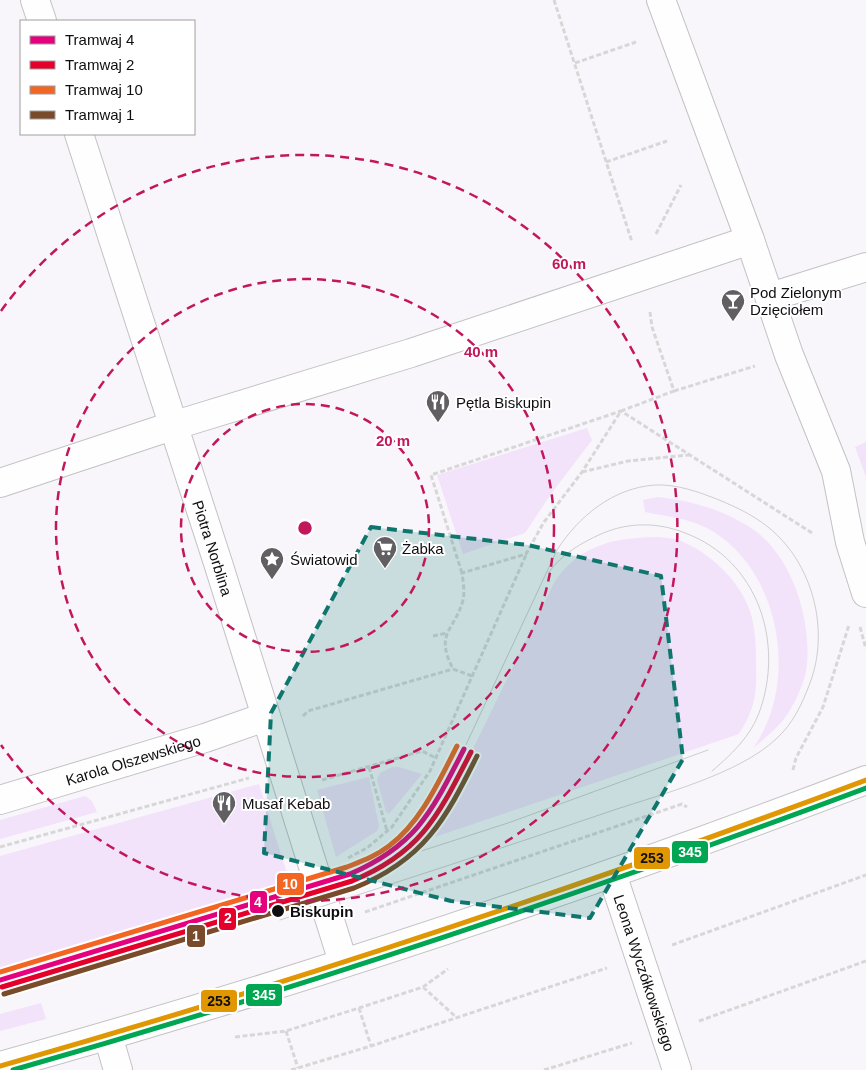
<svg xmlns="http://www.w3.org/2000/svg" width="866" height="1070" font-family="Arial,sans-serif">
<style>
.green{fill:#f2e2fa}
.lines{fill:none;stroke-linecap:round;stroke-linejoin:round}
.minor-casing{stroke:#c3c1c4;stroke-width:30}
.path{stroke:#d8d7d8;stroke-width:3;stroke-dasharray:5 2.5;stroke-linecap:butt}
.minor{stroke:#fefefe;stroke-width:28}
.tram{stroke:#cecdce;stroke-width:1}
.bus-1-casing{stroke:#fff;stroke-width:9}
.bus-2-casing{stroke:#fff;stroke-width:9}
.bus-1{stroke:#e09702;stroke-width:5}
.bus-2{stroke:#00a651;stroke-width:5}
.tram-1-casing{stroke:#fff;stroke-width:9}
.tram-2-casing{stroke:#fff;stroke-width:9}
.tram-3-casing{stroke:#fff;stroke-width:9}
.tram-4-casing{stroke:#fff;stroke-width:9}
.tram-1{stroke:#e5007d;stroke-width:5}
.tram-2{stroke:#e4002b;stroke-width:5}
.tram-3{stroke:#f26522;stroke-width:5}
.tram-4{stroke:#7a4b2a;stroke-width:5}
.marked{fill:#0f766e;fill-opacity:0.2;stroke:#0f766e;stroke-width:4;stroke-dasharray:10 6;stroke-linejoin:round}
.ring{fill:none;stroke:#c2185b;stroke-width:2.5;stroke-dasharray:9 6}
.stop-dot{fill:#0f0d10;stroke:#fff;stroke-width:2}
.labels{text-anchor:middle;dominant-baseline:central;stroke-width:4;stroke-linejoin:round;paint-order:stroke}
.poi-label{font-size:15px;fill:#0f0d10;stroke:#fff;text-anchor:start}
.street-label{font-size:15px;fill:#0f0d10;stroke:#fff}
.stop-label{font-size:15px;font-weight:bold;fill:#0f0d10;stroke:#fff;text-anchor:start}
.centre{fill:#c2185b;stroke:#fff;stroke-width:2.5}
.ring-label{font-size:15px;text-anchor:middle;font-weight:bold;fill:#c2185b;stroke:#fff;stroke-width:4;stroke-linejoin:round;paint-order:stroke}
.line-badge{stroke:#fff;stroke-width:2}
.badge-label{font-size:14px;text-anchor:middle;font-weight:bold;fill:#fff}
.pale-badge-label{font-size:14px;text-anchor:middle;font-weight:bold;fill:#111}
</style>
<rect width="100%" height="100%" fill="#f8f6fa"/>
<!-- green -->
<path class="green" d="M587 428 592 440 551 494 525 533 463 554 437 475Z
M866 442V477L855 447Z
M658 497C692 501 725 510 754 530 792 557 811 618 807 664 806 677 800 691 794 703 784 723 770 734 753 748 801 682 780 565 705 527 686 518 665 516 645 512L643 500Z
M659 537C666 538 675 538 681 541 710 553 740 581 750 611 755 627 756 644 756 661 757 692 756 707 739 734L420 842 446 804 555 581C582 543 615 538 659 537Z
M392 767H399L422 774 389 814 386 812 377 780 380 773Z
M369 777 379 826 377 831 336 857 317 790Z
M259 784 290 883 0 970V856Z
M85 796 92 801 97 812 0 839V820Z
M41 1003 46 1019 0 1031V1014Z"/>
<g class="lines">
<!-- minor casing -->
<g class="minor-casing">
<g id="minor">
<path d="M35 0 42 21"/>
<path d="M661 0 750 240 789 355 836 471 850 542 866 593"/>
<path id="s1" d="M79 134 218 563 343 962"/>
<path d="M770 297 866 267"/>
<path d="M0 483 172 426 411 353 750 240"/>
<path id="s2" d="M0 800 205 738 265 717"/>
<path id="s3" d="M612 874 677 1070"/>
<path d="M108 1036 118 1070"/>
<path d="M0 1066C293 985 582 888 866 780"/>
</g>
</g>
<!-- path -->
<path class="path" d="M554 0 632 242
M575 63 636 42
M606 162 667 141
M656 234 681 185
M674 391 755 366
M582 472 628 461 689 455
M462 573 431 475 621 411 812 533
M860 627 866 649
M433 636 447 633
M472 676 453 669C434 632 455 631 463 600 465 592 463 581 462 573L526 554 544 522 582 472 621 411 674 391 652 327 650 312
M303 716 308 711 453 669
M369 767 387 831
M793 770 796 758 823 707 849 625
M322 780 422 751 436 758
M0 847 249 778
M348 858 367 848 392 827 430 771 526 555
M365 912 682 804 687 807
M672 945 866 875
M423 987 457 1018
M359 1008 371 1046
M699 1021 866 961
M286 1031 298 1068
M235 1037 286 1031 359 1008 423 987 448 969
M291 1070 371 1046 607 968
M544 1070 632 1043"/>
<!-- minor -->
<use href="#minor" class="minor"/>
<!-- tram -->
<path class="tram" d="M549 572C562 554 581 543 601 534 628 522 658 522 685 533 758 560 785 643 759 713 750 737 731 755 712 771
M350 874 508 823 708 750
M280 920C392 884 503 848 614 810 662 794 739 774 776 739 793 724 802 704 810 683 830 630 813 563 768 527 753 515 736 507 719 500 699 492 677 484 655 485 613 488 579 516 557 550L464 749"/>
<!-- bus-1 casing -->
<g class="bus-1-casing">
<path id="bus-1" d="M0 1066C293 983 581 887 866 780"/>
</g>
<!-- bus-2 casing -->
<g class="bus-2-casing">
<path id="bus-2" d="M13 1070C302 988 585 893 866 788"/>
</g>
<!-- bus-1 -->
<use href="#bus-1" class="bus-1"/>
<!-- bus-2 -->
<use href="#bus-2" class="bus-2"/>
<!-- tram-1 casing -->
<g class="tram-1-casing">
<path id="tram-1" d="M0 980 350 874C417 845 432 811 464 749"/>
</g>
<!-- tram-2 casing -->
<g class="tram-2-casing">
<path id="tram-2" d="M2 987 352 881C421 853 438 816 471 752"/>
</g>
<!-- tram-3 casing -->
<g class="tram-3-casing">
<path id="tram-3" d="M0 972 347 867C362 861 376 856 389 846 421 822 439 781 457 746"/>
</g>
<!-- tram-4 casing -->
<g class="tram-4-casing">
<path id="tram-4" d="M4 994 354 888C424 860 445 820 477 756"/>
</g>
<!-- tram-1 -->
<use href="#tram-1" class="tram-1"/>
<!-- tram-2 -->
<use href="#tram-2" class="tram-2"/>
<!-- tram-3 -->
<use href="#tram-3" class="tram-3"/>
<!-- tram-4 -->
<use href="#tram-4" class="tram-4"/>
</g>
<!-- marked area -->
<path class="marked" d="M371 527 528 545 661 576 683 759 590 918 451 901 264 853 271 713Z"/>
<!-- distance rings -->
<g class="ring">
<circle cx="305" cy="528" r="124"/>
<circle cx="305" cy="528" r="249"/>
<path d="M1 311A373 373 0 1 1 1 745"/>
</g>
<!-- icons -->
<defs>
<g id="bar-pin" transform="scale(1.25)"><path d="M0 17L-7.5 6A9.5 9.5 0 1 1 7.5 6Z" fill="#615f62" stroke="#fff"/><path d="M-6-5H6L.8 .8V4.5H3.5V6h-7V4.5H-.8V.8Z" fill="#fff"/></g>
<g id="restaurant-pin" transform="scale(1.25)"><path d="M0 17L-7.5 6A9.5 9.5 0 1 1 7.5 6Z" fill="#615f62" stroke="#fff"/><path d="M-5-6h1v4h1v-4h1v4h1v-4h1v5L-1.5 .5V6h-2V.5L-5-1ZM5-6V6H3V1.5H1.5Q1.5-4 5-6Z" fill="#fff"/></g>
<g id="supermarket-pin" transform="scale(1.25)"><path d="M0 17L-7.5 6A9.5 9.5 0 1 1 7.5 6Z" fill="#615f62" stroke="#fff"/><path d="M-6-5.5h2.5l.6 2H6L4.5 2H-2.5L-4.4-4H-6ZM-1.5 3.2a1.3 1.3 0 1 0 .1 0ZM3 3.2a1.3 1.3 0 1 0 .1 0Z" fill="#fff"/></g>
<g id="sight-pin" transform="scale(1.25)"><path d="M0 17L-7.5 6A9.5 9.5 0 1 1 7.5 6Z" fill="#615f62" stroke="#fff"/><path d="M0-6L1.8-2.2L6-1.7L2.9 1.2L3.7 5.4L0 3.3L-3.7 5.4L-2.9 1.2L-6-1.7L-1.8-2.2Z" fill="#fff"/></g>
</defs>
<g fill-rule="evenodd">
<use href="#bar-pin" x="733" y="301"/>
<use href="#restaurant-pin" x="438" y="402"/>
<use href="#supermarket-pin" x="385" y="548"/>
<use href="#sight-pin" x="272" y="559"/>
<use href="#restaurant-pin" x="224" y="803"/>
</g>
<!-- markers -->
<circle class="stop-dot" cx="278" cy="911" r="7"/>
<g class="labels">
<!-- poi labels -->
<g class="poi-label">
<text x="750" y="292">Pod Zielonym<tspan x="750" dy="17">Dzięciołem</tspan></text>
<text x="456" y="402">Pętla Biskupin</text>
<text x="402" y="548">Żabka</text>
<text x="290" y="559">Światowid</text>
<text x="242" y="803">Musaf Kebab</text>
</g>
<!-- street labels -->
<g class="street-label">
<text stroke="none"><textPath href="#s1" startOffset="435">Piotra Norblina</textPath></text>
<text stroke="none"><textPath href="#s2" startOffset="139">Karola Olszewskiego</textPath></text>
<text stroke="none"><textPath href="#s3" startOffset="104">Leona Wyczółkowskiego</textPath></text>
</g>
<!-- stop labels -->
<g class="stop-label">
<text x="290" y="911">Biskupin</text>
</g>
</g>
<circle cx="305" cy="528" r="8" class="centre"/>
<g class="ring-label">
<text x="569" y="269">60 m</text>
<text x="481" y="357">40 m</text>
<text x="393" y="446">20 m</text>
</g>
<g class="line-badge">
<rect x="671" y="840" width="38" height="24" rx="5" fill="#00a651"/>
<rect x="633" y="846" width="38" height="24" rx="5" fill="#e09702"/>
<rect x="276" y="872" width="29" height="24" rx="5" fill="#f26522"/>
<rect x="249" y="890" width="19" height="24" rx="5" fill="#e5007d"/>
<rect x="218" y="907" width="19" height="24" rx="5" fill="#e4002b"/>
<rect x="186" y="924" width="20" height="24" rx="5" fill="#7a4b2a"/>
<rect x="245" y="983" width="38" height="24" rx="5" fill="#00a651"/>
<rect x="200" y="989" width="38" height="24" rx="5" fill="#e09702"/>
</g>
<g class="badge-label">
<text x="690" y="857">345</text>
<text x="290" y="889">10</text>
<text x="258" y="907">4</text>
<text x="228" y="923">2</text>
<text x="196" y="941">1</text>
<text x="264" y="1000">345</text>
</g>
<g class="pale-badge-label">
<text x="652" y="863">253</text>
<text x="219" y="1006">253</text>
</g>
<!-- legend -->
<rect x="20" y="20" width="175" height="115" fill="#ffffff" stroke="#9f9e9f"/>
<rect x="30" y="36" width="25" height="8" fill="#e5007d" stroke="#9f9e9f"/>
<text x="65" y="45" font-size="15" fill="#0f0d10">Tramwaj 4</text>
<rect x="30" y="61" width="25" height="8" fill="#e4002b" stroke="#9f9e9f"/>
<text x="65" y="70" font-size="15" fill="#0f0d10">Tramwaj 2</text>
<rect x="30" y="86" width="25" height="8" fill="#f26522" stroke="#9f9e9f"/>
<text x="65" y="95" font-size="15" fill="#0f0d10">Tramwaj 10</text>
<rect x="30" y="111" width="25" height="8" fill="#7a4b2a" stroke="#9f9e9f"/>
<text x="65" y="120" font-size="15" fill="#0f0d10">Tramwaj 1</text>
</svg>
